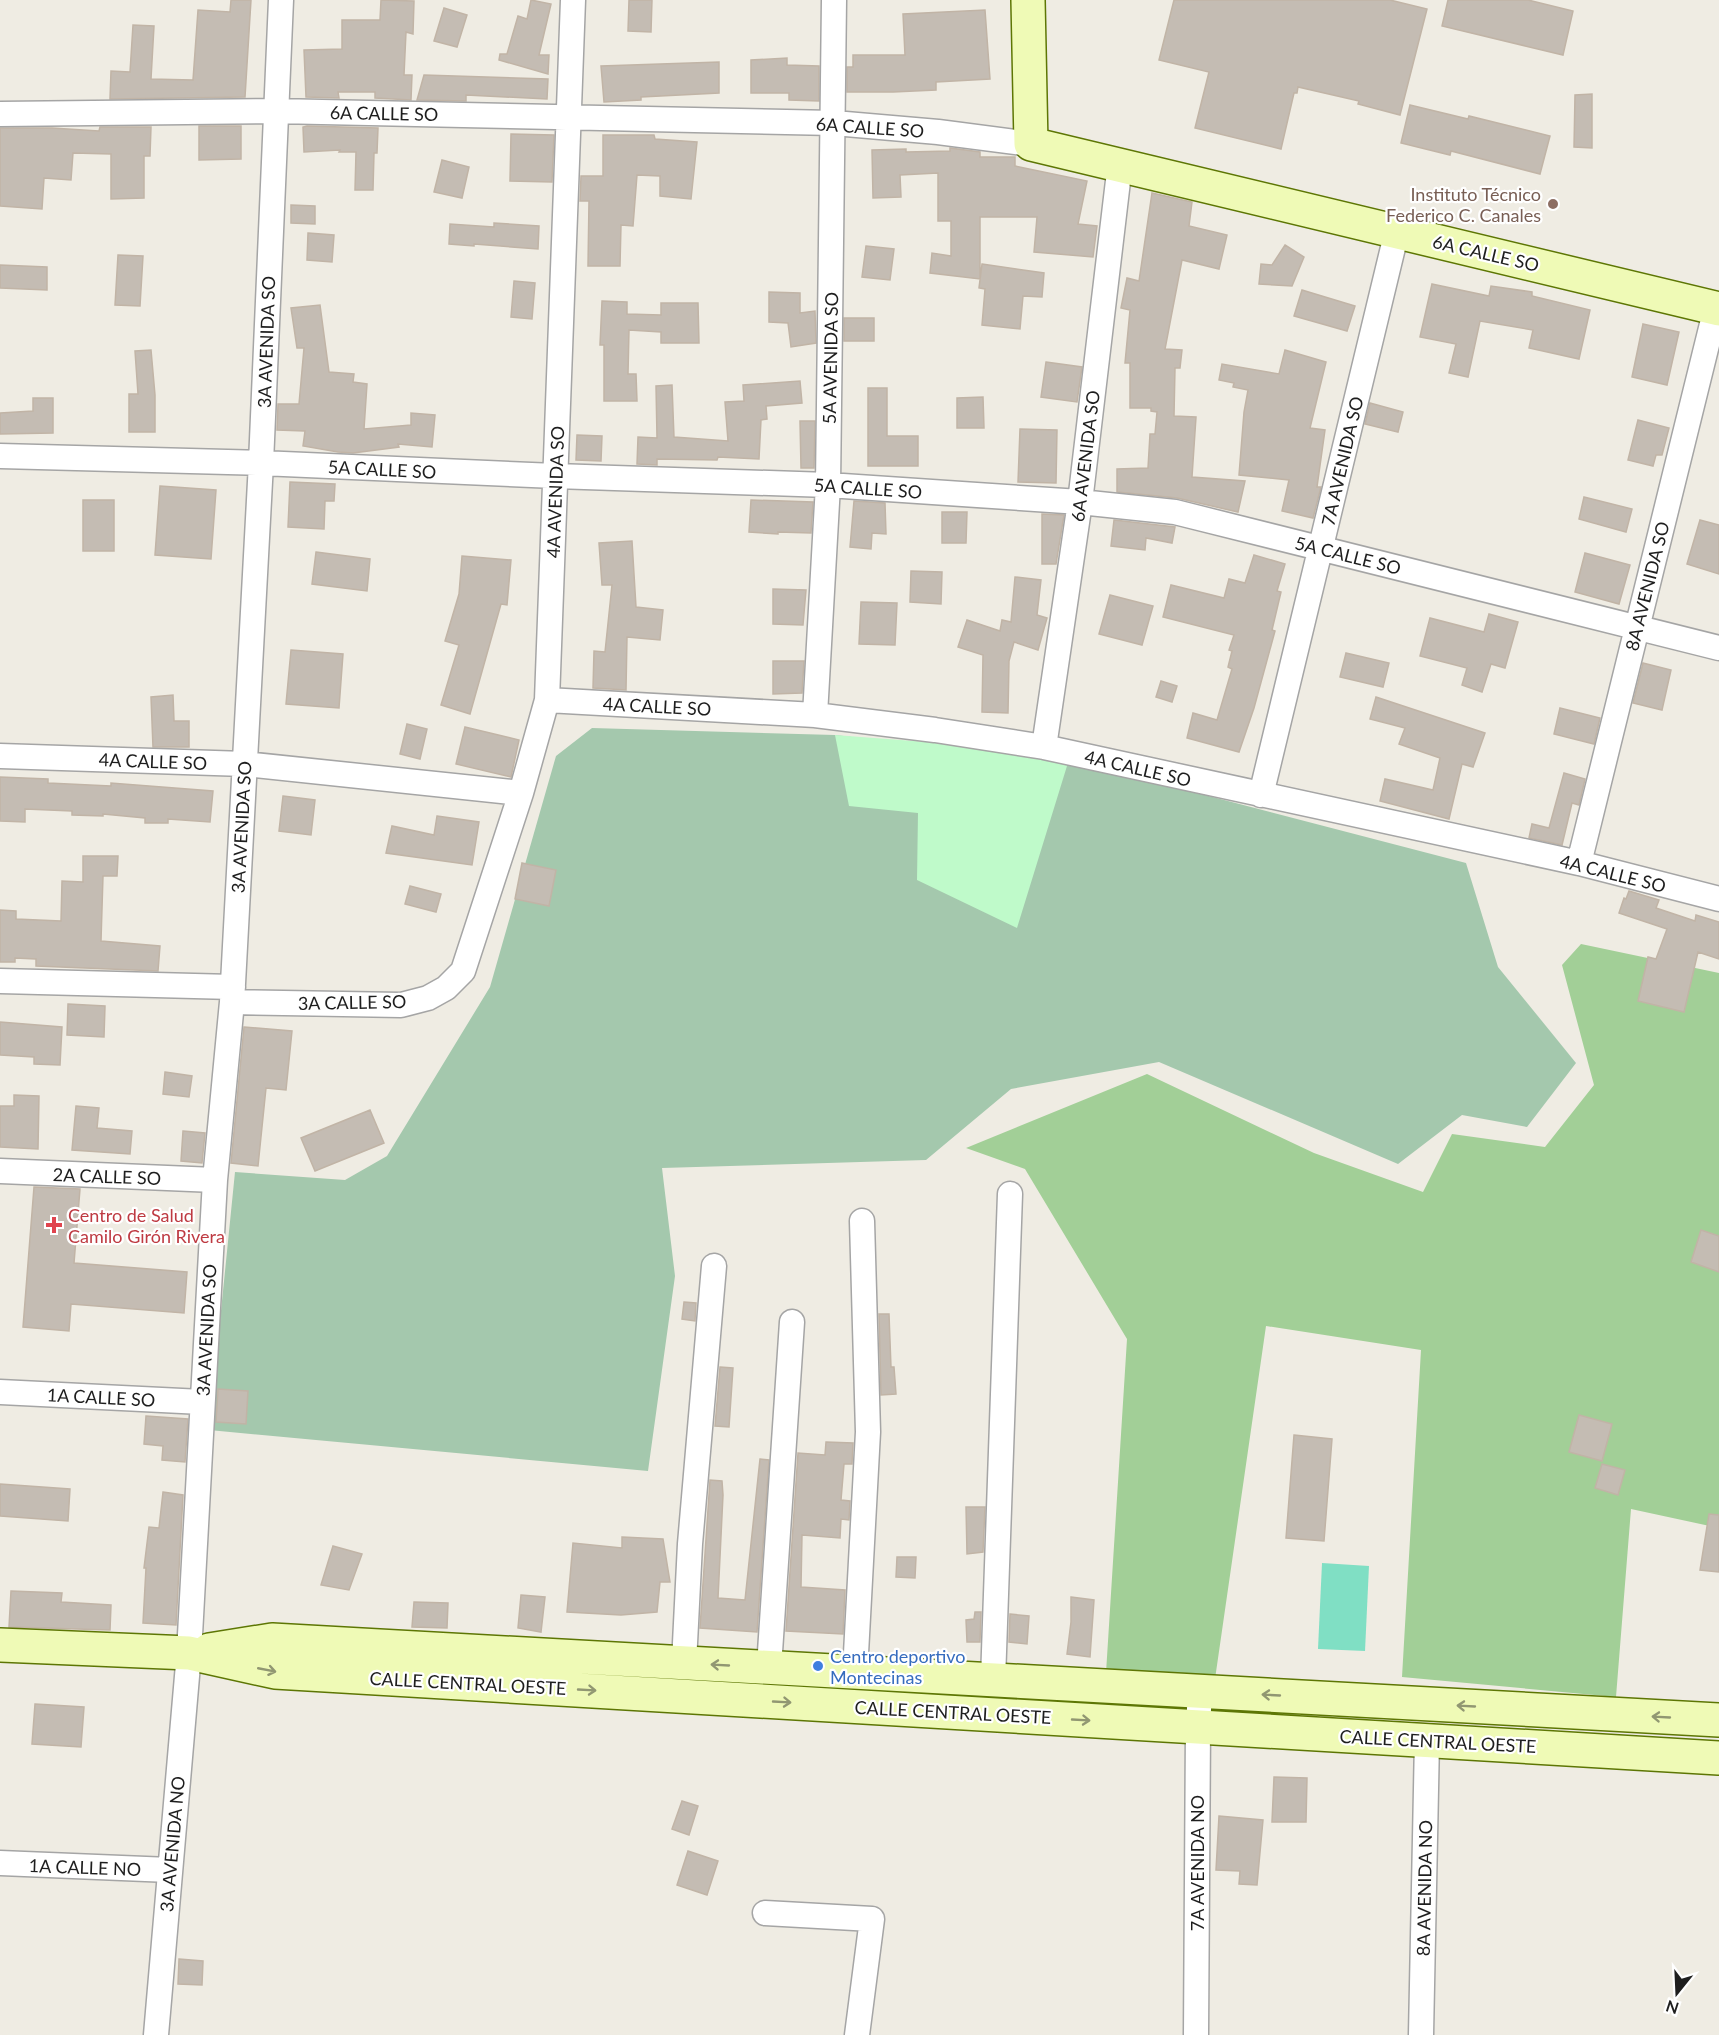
<svg xmlns="http://www.w3.org/2000/svg" width="1719" height="2035" font-family="Lato,sans-serif">
<style>
.forest{fill:#a2cf97}
.cemetery{fill:#a4c8ad}
.park{fill:#bffaca}
.pitch{fill:#80dfc4}
.building{fill:#c4bcb3;stroke:#c1b4a6;stroke-width:1.5}
.lines{fill:none;stroke-linecap:round;stroke-linejoin:round}
.street-casing{stroke:#a5a5a5;stroke-width:27}
.secondary-casing{stroke:#5d7604;stroke-width:36}
.street{stroke:#fff;stroke-width:24}
.secondary{stroke:#effab6;stroke-width:33}
.oneway{stroke:#919772}
.education-dot{fill:#8d6e63;stroke:#fff;stroke-width:2}
.health-dot{fill:#e0444e;stroke:#fff;stroke-width:2}
.shop-dot{fill:#3f7fe0;stroke:#fff;stroke-width:2}
.labels{text-anchor:middle;dominant-baseline:central;stroke-width:4.5;stroke-linejoin:round;paint-order:stroke}
.street-label{font-size:18px;fill:#1e1e1e;stroke:#fff}
.education-label{font-size:18px;fill:#785e54;stroke:#fff;text-anchor:end}
.health-label{font-size:18px;fill:#be3a42;stroke:#fff;text-anchor:start}
.shop-label{font-size:18px;fill:#366cbe;stroke:#fff;text-anchor:start}
</style>
<rect width="100%" height="100%" fill="#efece3"/>
<!-- forest -->
<path class="forest" d="M1581 944 1719 973V1528L1631 1509 1616 1697 1402 1677 1421 1350 1266 1326 1214 1686 1106 1673 1127 1339 1025 1169 966 1148 1147 1074 1314 1153 1423 1192 1452 1134 1545 1147 1594 1085 1562 965Z"/>
<!-- cemetery -->
<path class="cemetery" d="M592 728 835 735 1090 765 1466 863 1498 967 1576 1063 1527 1127 1462 1115 1398 1164 1159 1062 1011 1089 926 1160 662 1168 675 1276 648 1471 209 1430 235 1172 345 1180 387 1156 490 987 556 756Z"/>
<!-- park -->
<path class="park" d="M835 735 1071 753 1017 928 917 880 918 813 849 806Z"/>
<!-- pitch -->
<path class="pitch" d="M1322 1563 1369 1566 1365 1651 1318 1649Z"/>
<!-- building -->
<path class="building" d="M231 0H251L245 97 110 99 111 71 130 72 133 25 154 26 151 79 193 80 198 10 230 12Z
M381 0 414 1 413 34 406 32 404 75H412L411 100 375 98V92H338L339 98 306 97 304 50 342 49V20H380Z
M531 0 551 4 539 55H549L548 74 499 60 500 54H507L518 16 527 19Z
M629 0H652L651 32 628 31Z
M1174 0H1390L1427 9 1400 115 1358 104 1359 101 1298 87 1297 93H1294L1281 149 1195 128 1209 72 1159 60Z
M1448 0H1528L1573 11 1563 55 1442 26Z
M444 8 467 15 457 47 434 41Z
M985 10 990 79 936 82V90L893 92H847V67H853V55H905L903 14Z
M787 58V65L819 66V101L789 100V93H751V60Z
M719 62V93L641 97V100L604 102 601 66Z
M424 75 548 79 547 99 466 95V101L417 100Z
M1592 94V148L1574 147 1575 95Z
M1410 105 1468 119 1469 116 1550 136 1540 174 1451 151 1450 155 1401 143Z
M199 126H241V159L199 160Z
M307 126 378 128 377 153H374L373 190H355L356 152H339L340 150 304 152 303 127Z
M100 127H151L150 156H144V198L111 199V154L73 153 71 180 44 178 42 209 0 206V128H52L99 131Z
M511 134 554 135 552 182 510 181Z
M603 135H654L655 139 697 142 691 199 660 196V176L637 175 633 226 621 225 620 266H588L589 201H580L581 176H603Z
M950 148 980 152V157H1015V166L1087 181 1078 224 1097 226 1093 257 1034 252 1037 217H980V279L930 273 932 253 951 256V221H938V173L900 175 901 197 873 198 872 150 906 149V152L950 151Z
M442 160 469 167 462 198 434 192Z
M1152 193 1192 202 1189 226 1227 235 1219 269 1182 260 1165 349 1182 350 1180 368H1175L1174 416 1196 417 1192 477 1245 481 1238 512 1177 498 1117 492V469L1148 468 1150 434H1155L1157 412 1151 411V408H1130V363H1125L1130 310 1121 308 1127 278 1139 281Z
M291 205 315 206V224L291 223Z
M494 223 539 226 538 249 474 244V246L449 244 450 224 494 227Z
M308 233 334 235 332 262 307 260Z
M1285 245 1304 257 1292 286 1259 284 1261 264 1272 265Z
M866 246 894 249 890 280 862 277Z
M118 255 143 256 140 306 115 305Z
M982 264 1044 273 1042 297 1023 296 1020 329 982 325 985 289 979 288Z
M0 265 47 267V290L0 288Z
M514 281 535 283 532 319 511 317Z
M1432 284 1489 296 1491 286 1532 292V296L1590 310 1579 359 1529 348 1533 330 1480 321 1468 377 1449 373 1456 344 1420 337Z
M1302 290 1355 306 1347 331 1294 316Z
M769 292 800 293V313L815 311 816 343 791 347 788 323 769 322Z
M602 301 627 302V314L661 315V303H698L699 343H661V332L629 330 628 374H636L637 401H604V345H600Z
M320 305 329 372 354 374 353 382 367 384 364 429 411 425V413L435 415 432 447 398 444 399 447 353 453 338 452 303 446 305 431 277 430 278 404H299L304 348H297L291 308Z
M844 318H874V341H844Z
M1643 324 1679 332 1667 385 1632 377Z
M151 350 155 395V432H129V394H138L135 351Z
M1285 350 1326 362 1310 428 1325 430 1317 487H1321L1313 518 1282 511 1289 480 1239 475 1244 412 1248 390 1233 387 1234 383 1219 380 1222 364 1279 374Z
M1046 362 1082 367 1077 402 1041 397Z
M800 381 802 403 766 406 767 419 761 420 759 459 718 457 717 460 657 459V465L637 464 638 437 657 438 656 386 672 385 674 437 728 441 725 402 744 401 743 385Z
M868 388H887V436H918V466H868Z
M983 397 984 428H957V398Z
M33 398H53V433L0 434V413L33 411Z
M1370 403 1403 412 1398 432 1365 424Z
M1638 420 1669 428 1662 455H1656L1653 466 1628 460Z
M800 421H815L814 468H801Z
M1020 429 1057 430 1056 483 1018 482Z
M577 435 602 436 601 461 576 460Z
M290 482 335 484 334 501H325L324 529 288 527Z
M160 486 216 490 211 559 155 555Z
M1584 497 1632 509 1626 532 1579 519Z
M83 500H114V551H83Z
M751 500 813 502 811 533 778 532V534L749 532Z
M854 501 885 503 886 534 872 533 871 549 850 547Z
M942 512H967L966 543H942Z
M1042 514 1064 515 1056 564H1042Z
M1114 520 1175 527 1172 543 1146 538 1145 550 1111 546Z
M1700 520 1719 525V574L1687 564Z
M632 541 636 607 663 610 660 640 627 637 626 690 593 688 594 651 605 652 612 585H602L599 543Z
M316 552 370 559 367 591 312 584Z
M1585 553 1630 565 1619 604 1575 592Z
M1254 555 1285 564 1277 591 1281 592 1272 630 1275 631 1254 708 1239 752 1187 738 1193 713 1217 720 1232 669 1228 667 1232 651 1229 650 1234 635 1163 617 1171 585 1224 598 1229 579 1245 583Z
M462 556 511 560 507 605 501 604 470 714 441 705 459 645 445 641 459 594Z
M911 571 942 572 941 604 910 602Z
M1015 577 1041 580 1037 615 1047 618 1038 650 1014 642 1009 661 1008 713 982 712 983 655 958 647 967 620 1000 631 1002 620 1011 622Z
M773 589 806 590 803 625 773 624Z
M1110 595 1153 606 1142 645 1099 634Z
M861 602 897 603 895 645 859 644Z
M1489 614 1518 622 1505 668 1491 664 1482 692 1462 685 1467 668 1420 656 1430 618 1484 632Z
M291 650 343 654 339 708 286 704Z
M1346 653 1389 663 1383 687 1340 677Z
M773 661H804L802 693 773 694Z
M1643 663 1671 670 1662 710 1633 703Z
M1161 681 1177 686 1172 702 1156 697Z
M173 695 174 721H189V747H153L151 697Z
M1376 697 1485 733 1473 767 1462 764 1449 819 1380 801 1385 779 1433 790 1440 758 1399 744 1405 728 1370 719Z
M1560 708 1600 718 1594 744 1554 734Z
M407 724 427 729 420 759 400 754Z
M465 727 519 740 511 777 456 764Z
M1564 773 1585 779 1579 805 1572 803 1562 845 1529 838 1532 824 1549 828Z
M0 777 48 779V783L111 786V783L213 791 210 822 168 819V823H145V818L103 814V816L72 815V811L25 809V822L0 821Z
M283 796 315 800 311 835 279 831Z
M437 816 479 822 472 865 386 853 392 826 434 835Z
M83 856H118L117 876H103L101 941 160 946 158 971 36 966V959L15 958V962H0V910L16 911V919L61 921 62 881 83 882Z
M522 863 556 870 549 906 515 899Z
M410 886 441 894 436 912 405 904Z
M1629 891 1659 900 1656 908 1695 921 1696 915 1719 922V959L1698 952 1684 1012 1638 1001 1648 957 1656 959 1667 929 1619 913 1624 898 1626 899Z
M68 1004 105 1006 104 1037 67 1035Z
M0 1022 62 1027 60 1065 34 1064V1057L0 1055Z
M244 1027 292 1031 286 1090 266 1088 258 1166 231 1163Z
M165 1072 192 1076 189 1097 163 1094Z
M14 1095 39 1096 38 1149 0 1147V1106H14Z
M76 1106 99 1108 97 1128 132 1131 130 1154 72 1150Z
M370 1110 384 1143 315 1171 301 1138Z
M183 1131 205 1133 202 1163 181 1161Z
M34 1187 80 1189 74 1263 187 1272 184 1313 71 1304 69 1331 23 1327Z
M1701 1230 1719 1236V1272L1691 1262Z
M684 1302 696 1303 695 1321 682 1319Z
M879 1314H889L891 1367H894L896 1394 881 1395Z
M720 1367 733 1368 729 1427 715 1426Z
M218 1389 248 1391 246 1424 216 1422Z
M1579 1415 1612 1424 1602 1461 1569 1452Z
M146 1416 188 1419 185 1462 162 1460 163 1446 144 1444Z
M1294 1435 1332 1439 1324 1541 1286 1538Z
M826 1442 853 1443 852 1464H844L841 1500 850 1501 849 1520 841 1519 840 1538 802 1535 801 1587 845 1590 843 1634 786 1631 798 1453 825 1455Z
M760 1459 769 1460 757 1632 700 1628 710 1480 722 1481 723 1495 718 1598 745 1600Z
M1602 1464 1625 1470 1618 1495 1595 1488Z
M0 1484 70 1489 68 1521 0 1516Z
M163 1492 183 1495 176 1625 143 1623 146 1568H144L149 1527 159 1528Z
M966 1507H985L983 1552 967 1554Z
M1709 1514 1719 1515V1572L1700 1570Z
M622 1537 663 1539 670 1582H660L657 1612 621 1615 567 1612 573 1543 622 1548Z
M333 1546 362 1554 349 1590 321 1585Z
M897 1557H916L915 1578 896 1577Z
M11 1591 62 1593 61 1602 111 1605 110 1630 9 1627Z
M521 1595 545 1597 541 1632 518 1628Z
M1071 1597 1094 1600 1090 1657 1067 1654 1071 1622Z
M414 1602 448 1603 447 1628 412 1627Z
M975 1612H981L980 1642H967L966 1620 974 1619Z
M1010 1614 1029 1616 1027 1644 1009 1642Z
M35 1704 84 1707 81 1747 32 1744Z
M1274 1777 1307 1778 1306 1822H1272Z
M682 1801 698 1806 689 1835 672 1829Z
M1219 1816 1263 1820 1257 1885 1239 1884 1240 1871 1216 1870Z
M688 1851 718 1861 707 1895 677 1885Z
M179 1959 203 1961 202 1985 178 1984Z"/>
<g class="lines">
<!-- street casing -->
<g class="street-casing">
<path id="street" d="M0 114 275 111 834 123 938 132 1031 144
M0 456 261 463 555 476 828 485 1080 502 1175 512 1719 648
M547 700 815 715 935 730 1044 747 1579 863 1719 899
M815 715 828 485 834 0
M1044 747 1080 502 1120 164
M0 756 245 764 521 793
M1261 795 1397 231
M1579 863 1716 308
M0 981 233 987
M232 1002 401 1005 428 998 446 988 463 971 521 793 547 700 573 0
M0 1171 215 1180
M0 1392 202 1402
M684 1663 690 1544 714 1266
M769 1667 792 1322
M855 1672 868 1432 862 1221
M993 1680 1010 1194
M0 1863 170 1870
M765 1913 872 1919 857 2035
M156 2035 189 1653 215 1180 232 1002 261 463 281 0
M1196 2035 1198 1727 1200 1691
M1421 2035 1427 1740"/>
</g>
<!-- secondary casing -->
<g class="secondary-casing">
<path id="secondary" d="M1028 0 1031 144 1719 309
M0 1645 189 1653 275 1672 1719 1758
M209 1650 272 1640 1719 1720"/>
</g>
<!-- street -->
<use href="#street" class="street"/>
<!-- secondary -->
<use href="#secondary" class="secondary"/>
</g>
<!-- one-way arrows -->
<defs><path id="oneway-shaft" d="M-6 0H5M1.5-3L5.5 0L1.5 3" fill="none" stroke-width="1.6" stroke-linecap="round" stroke-linejoin="round" transform="scale(1.5)"/></defs>
<g class="oneway">
<use href="#oneway-shaft" transform="translate(720 1665) rotate(-177)"/>
<use href="#oneway-shaft" transform="translate(267 1670) rotate(11)"/>
<use href="#oneway-shaft" transform="translate(587 1690) rotate(3)"/>
<use href="#oneway-shaft" transform="translate(1271 1695) rotate(-177)"/>
<use href="#oneway-shaft" transform="translate(782 1702) rotate(3)"/>
<use href="#oneway-shaft" transform="translate(1466 1706) rotate(-177)"/>
<use href="#oneway-shaft" transform="translate(1661 1717) rotate(-177)"/>
<use href="#oneway-shaft" transform="translate(1081 1720) rotate(3)"/>
</g>
<!-- markers -->
<circle class="education-dot" cx="1553" cy="204" r="6"/>
<path class="health-dot" d="M51 1216h6v6h6v6h-6v6h-6v-6h-6v-6h6z"/>
<circle class="shop-dot" cx="818" cy="1666" r="6"/>
<g class="labels">
<!-- street labels -->
<g class="street-label">
<text transform="translate(384 113) rotate(1)">6A CALLE SO</text>
<text transform="translate(870 127) rotate(4)">6A CALLE SO</text>
<text transform="translate(1486 253) rotate(13)">6A CALLE SO</text>
<text transform="translate(266 342) rotate(-88)">3A AVENIDA SO</text>
<text transform="translate(830 358) rotate(-89)">5A AVENIDA SO</text>
<text transform="translate(1085 456) rotate(-83)">6A AVENIDA SO</text>
<text transform="translate(1342 461) rotate(-77)">7A AVENIDA SO</text>
<text transform="translate(382 469) rotate(3)">5A CALLE SO</text>
<text transform="translate(868 488) rotate(4)">5A CALLE SO</text>
<text transform="translate(555 492) rotate(-88)">4A AVENIDA SO</text>
<text transform="translate(1348 555) rotate(14)">5A CALLE SO</text>
<text transform="translate(1647 586) rotate(-76)">8A AVENIDA SO</text>
<text transform="translate(657 706) rotate(3)">4A CALLE SO</text>
<text transform="translate(153 761) rotate(2)">4A CALLE SO</text>
<text transform="translate(1138 768) rotate(13)">4A CALLE SO</text>
<text transform="translate(241 827) rotate(-87)">3A AVENIDA SO</text>
<text transform="translate(1613 873) rotate(14)">4A CALLE SO</text>
<text transform="translate(352 1002) rotate(-1)">3A CALLE SO</text>
<text transform="translate(107 1176) rotate(2)">2A CALLE SO</text>
<text transform="translate(206 1330) rotate(-87)">3A AVENIDA SO</text>
<text transform="translate(101 1397) rotate(3)">1A CALLE SO</text>
<text transform="translate(468 1683) rotate(3)">CALLE CENTRAL OESTE</text>
<text transform="translate(953 1712) rotate(3)">CALLE CENTRAL OESTE</text>
<text transform="translate(1438 1741) rotate(3)">CALLE CENTRAL OESTE</text>
<text transform="translate(172 1844) rotate(-85)">3A AVENIDA NO</text>
<text transform="translate(1197 1863) rotate(-90)">7A AVENIDA NO</text>
<text transform="translate(85 1867) rotate(2)">1A CALLE NO</text>
<text transform="translate(1424 1888) rotate(-89)">8A AVENIDA NO</text>
</g>
<!-- education labels -->
<g class="education-label">
<text x="1541" y="194">Instituto Técnico<tspan x="1541" dy="21">Federico C. Canales</tspan></text>
</g>
<!-- health labels -->
<g class="health-label">
<text x="68" y="1215">Centro de Salud<tspan x="68" dy="21">Camilo Girón Rivera</tspan></text>
</g>
<!-- shop labels -->
<g class="shop-label">
<text x="830" y="1656">Centro deportivo<tspan x="830" dy="21">Montecinas</tspan></text>
</g>
</g>
<!-- north arrow -->
<g transform="translate(1677 1993) rotate(198)" stroke="#ffffff" stroke-width="4.5" paint-order="stroke">
<path d="M0-4.5L10 22L0 15L-10 22Z" fill="#1e1e1e"/>
<text y="-9" font-size="16" font-weight="bold" text-anchor="middle" fill="#1e1e1e">N</text>
</g>
</svg>
